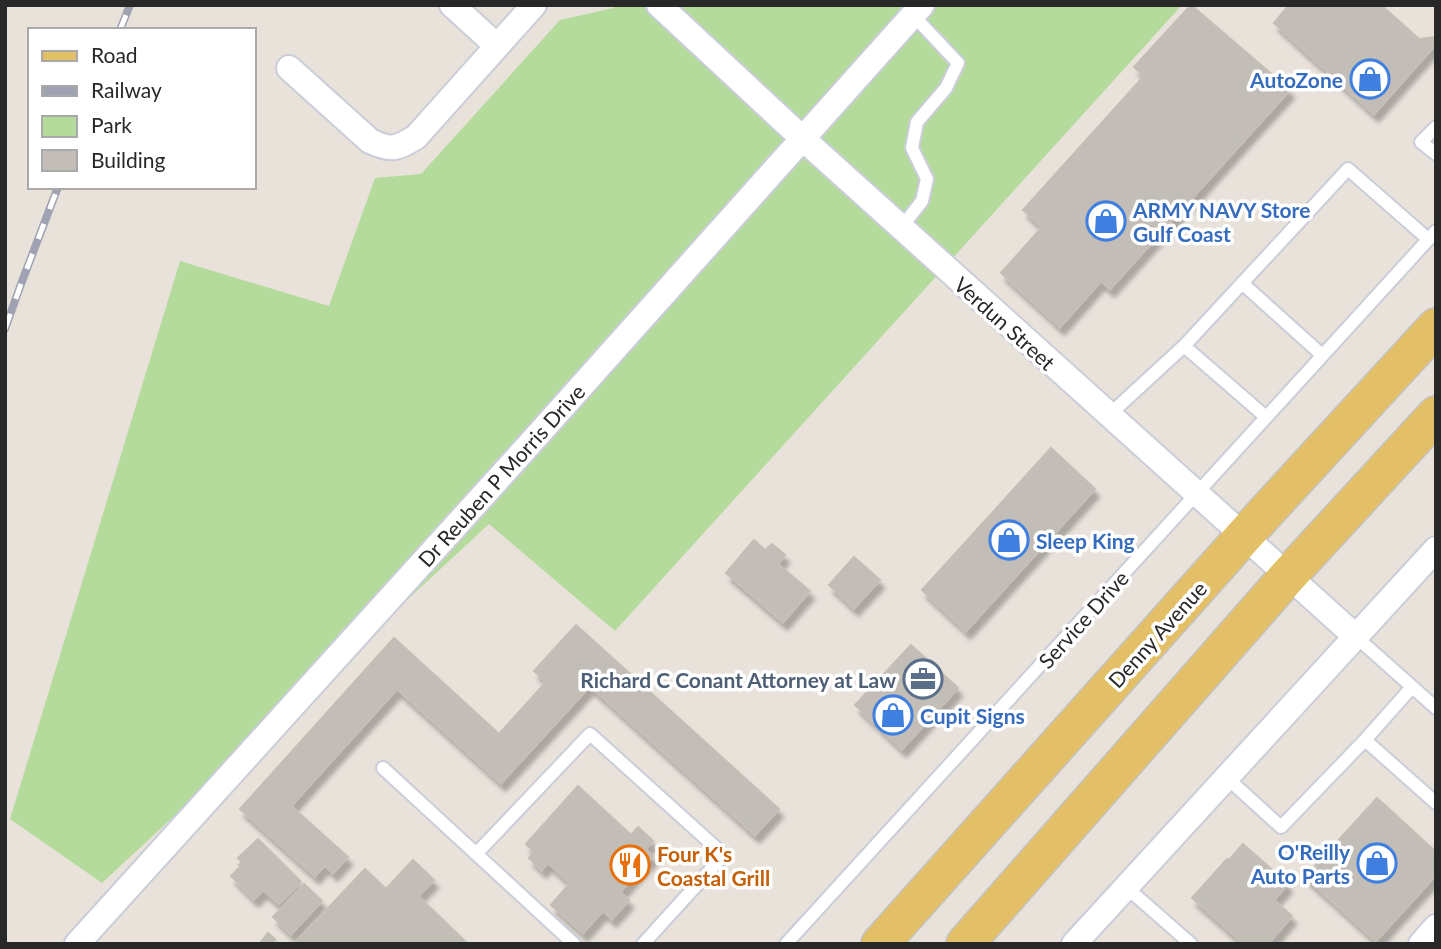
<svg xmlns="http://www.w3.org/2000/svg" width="1441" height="949" font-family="Lato,sans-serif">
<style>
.green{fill:#b5db9c}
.building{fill:#c2bdb7;stroke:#c4beb5;stroke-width:2;filter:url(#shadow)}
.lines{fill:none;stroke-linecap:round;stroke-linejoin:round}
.service-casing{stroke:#cacdd9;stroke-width:16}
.minor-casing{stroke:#cacdd9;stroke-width:28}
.primary-casing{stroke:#c3c3c3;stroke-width:40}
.service{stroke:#fff;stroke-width:12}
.minor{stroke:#fff;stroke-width:24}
.primary{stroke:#e3c067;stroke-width:37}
.rail-casing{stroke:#9fa2b1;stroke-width:8}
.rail{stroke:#fff;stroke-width:5;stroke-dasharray:16;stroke-linecap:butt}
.labels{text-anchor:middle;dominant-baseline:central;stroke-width:7;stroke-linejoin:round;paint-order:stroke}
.shop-label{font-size:21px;font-weight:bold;fill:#366cbe;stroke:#fff;text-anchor:start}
.street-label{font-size:21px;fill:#282828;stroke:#fff}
.service-label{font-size:21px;font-weight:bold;fill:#4e5e75;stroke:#fff;text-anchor:end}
.food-label{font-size:21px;font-weight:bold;fill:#c56008;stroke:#fff;text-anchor:start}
</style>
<defs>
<filter id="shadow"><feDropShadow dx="4.5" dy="8" stdDeviation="2" flood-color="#0004"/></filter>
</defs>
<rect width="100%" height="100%" fill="#e9e2db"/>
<!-- green -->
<path class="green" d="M616 5H1182L615 631 489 524 102 883 10 819 180 261 329 306 375 178 421 174 560 20 613 8Z"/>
<!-- building -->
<path class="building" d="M1191 5 1290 90 1110 289 1101 281 1060 327 1001 273 1042 227 1023 210 1144 76 1134 67Z
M1289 5H1381L1419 39 1436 37V44L1374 114 1274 23Z
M1051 448 1095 489 966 631 922 590Z
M754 540 765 550 772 544 785 555 778 564 810 591 783 622 726 573Z
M854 557 880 580 854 608 829 585Z
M576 625 779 809 755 835 590 686 501 783 397 689 291 806 348 857 333 873 325 865 315 876 240 809 394 638 499 734 546 682 534 671Z
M911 645 958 688 902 749 855 705Z
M578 786 631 835 638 827 653 841 645 849 653 856 620 892 629 900 612 919 603 911 583 933 551 905 570 883 548 863 542 870 529 858 534 852 526 844Z
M1377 798 1436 852V875L1376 941 1305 877Z
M258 839 301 882 279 904 263 890 254 899 231 876 241 866 239 865 242 862 238 858Z
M1243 844 1288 884 1274 900 1292 916 1268 944H1244L1192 898 1227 859 1228 861Z
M413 860 434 880 418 896 468 944H294L365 869 386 889Z
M304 884 322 901 291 934 273 917Z
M268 933 275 939 272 944H259Z"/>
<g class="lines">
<!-- service casing -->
<g class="service-casing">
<path id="service" d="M1436 127 1421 142 1436 154
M901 228 922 201 927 179 912 148 917 122 946 88 958 63 913 15
M1242 283 1322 355
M1108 416 1184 346
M1266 417 1184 346 1348 169 1428 239
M1355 636 1436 708
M1412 687 1365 740 1436 803
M383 768 574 944
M1226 777 1281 827 1365 740
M476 854 590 734 724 855 643 944
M1126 887 1191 944
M786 944 1436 231"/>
</g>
<!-- minor casing -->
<g class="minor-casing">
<path id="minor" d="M452 5 497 46
M659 5 802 138 1355 636
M289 68 370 141C391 151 397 149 416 137L534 5
M77 944 527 447 922 5
M1074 944 1436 549
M1421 944 1436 927"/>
</g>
<!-- primary casing -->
<g class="primary-casing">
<path id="primary" d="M880 944 1243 537 1436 327
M965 944 1287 577 1436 415"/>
</g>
<!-- service -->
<use href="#service" class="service"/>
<!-- minor -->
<use href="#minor" class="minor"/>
<!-- primary -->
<use href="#primary" class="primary"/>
<!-- rail casing -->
<g class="rail-casing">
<path id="rail" d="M120 30 130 5
M5 329 21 284 58 187"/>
</g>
<!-- rail -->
<use href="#rail" class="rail"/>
</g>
<!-- icons -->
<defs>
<g id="shop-ring" transform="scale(2.0125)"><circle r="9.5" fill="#fff" stroke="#3f7fe0" stroke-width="1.5"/><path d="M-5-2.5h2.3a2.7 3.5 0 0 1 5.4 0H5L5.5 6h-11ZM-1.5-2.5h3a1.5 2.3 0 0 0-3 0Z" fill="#3f7fe0"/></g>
<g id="office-ring" transform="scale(2.0125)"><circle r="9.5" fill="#fff" stroke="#5c6f8a" stroke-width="1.5"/><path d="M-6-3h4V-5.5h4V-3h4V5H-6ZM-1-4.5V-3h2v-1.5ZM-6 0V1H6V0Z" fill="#5c6f8a"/></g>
<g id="restaurant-ring" transform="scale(2.0125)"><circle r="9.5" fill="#fff" stroke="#e8710a" stroke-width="1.5"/><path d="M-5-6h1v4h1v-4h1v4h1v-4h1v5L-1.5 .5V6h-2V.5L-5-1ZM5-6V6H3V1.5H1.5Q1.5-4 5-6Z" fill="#e8710a"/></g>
</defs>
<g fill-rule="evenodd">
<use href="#shop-ring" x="1370" y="79"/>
<use href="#shop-ring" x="1106" y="221"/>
<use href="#shop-ring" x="1009" y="540"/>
<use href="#office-ring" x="923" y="679"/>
<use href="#shop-ring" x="893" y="715"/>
<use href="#shop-ring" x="1377" y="863"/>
<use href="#restaurant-ring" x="630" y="865"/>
</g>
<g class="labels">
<!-- shop labels -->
<g class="shop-label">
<text x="1343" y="79" text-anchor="end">AutoZone</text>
<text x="1133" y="209">ARMY NAVY Store<tspan x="1133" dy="24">Gulf Coast</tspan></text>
<text x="1036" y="540">Sleep King</text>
<text x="920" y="715">Cupit Signs</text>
<text x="1350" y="851" text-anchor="end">O'Reilly<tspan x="1350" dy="24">Auto Parts</tspan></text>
</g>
<!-- street labels -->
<g class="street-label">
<text transform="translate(1005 323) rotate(42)">Verdun Street</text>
<text transform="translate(501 475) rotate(-48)">Dr Reuben P Morris Drive</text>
<text transform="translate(1083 619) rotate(-48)">Service Drive</text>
<text transform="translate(1157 634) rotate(-48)">Denny Avenue</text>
</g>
<!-- service labels -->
<g class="service-label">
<text x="896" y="679">Richard C Conant Attorney at Law</text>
</g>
<!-- food labels -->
<g class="food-label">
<text x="657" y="853">Four K's<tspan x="657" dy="24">Coastal Grill</tspan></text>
</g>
</g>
<!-- border -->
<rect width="1441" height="949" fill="none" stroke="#282828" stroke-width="14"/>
<!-- legend -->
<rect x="28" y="28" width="228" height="161" fill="#ffffff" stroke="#a9a9a9" stroke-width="2"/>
<rect x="42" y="51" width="35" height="10" fill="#e3c067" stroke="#a9a9a9" stroke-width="2"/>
<text x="91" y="63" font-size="21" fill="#282828">Road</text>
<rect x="42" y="86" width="35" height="10" fill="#9fa2b1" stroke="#a9a9a9" stroke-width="2"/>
<text x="91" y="98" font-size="21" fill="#282828">Railway</text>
<rect x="42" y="116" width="35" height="21" fill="#b5db9c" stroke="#a9a9a9" stroke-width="2"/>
<text x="91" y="133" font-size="21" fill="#282828">Park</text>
<rect x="42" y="150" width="35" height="21" fill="#c2bdb7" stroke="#a9a9a9" stroke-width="2"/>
<text x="91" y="168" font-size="21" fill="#282828">Building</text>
</svg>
